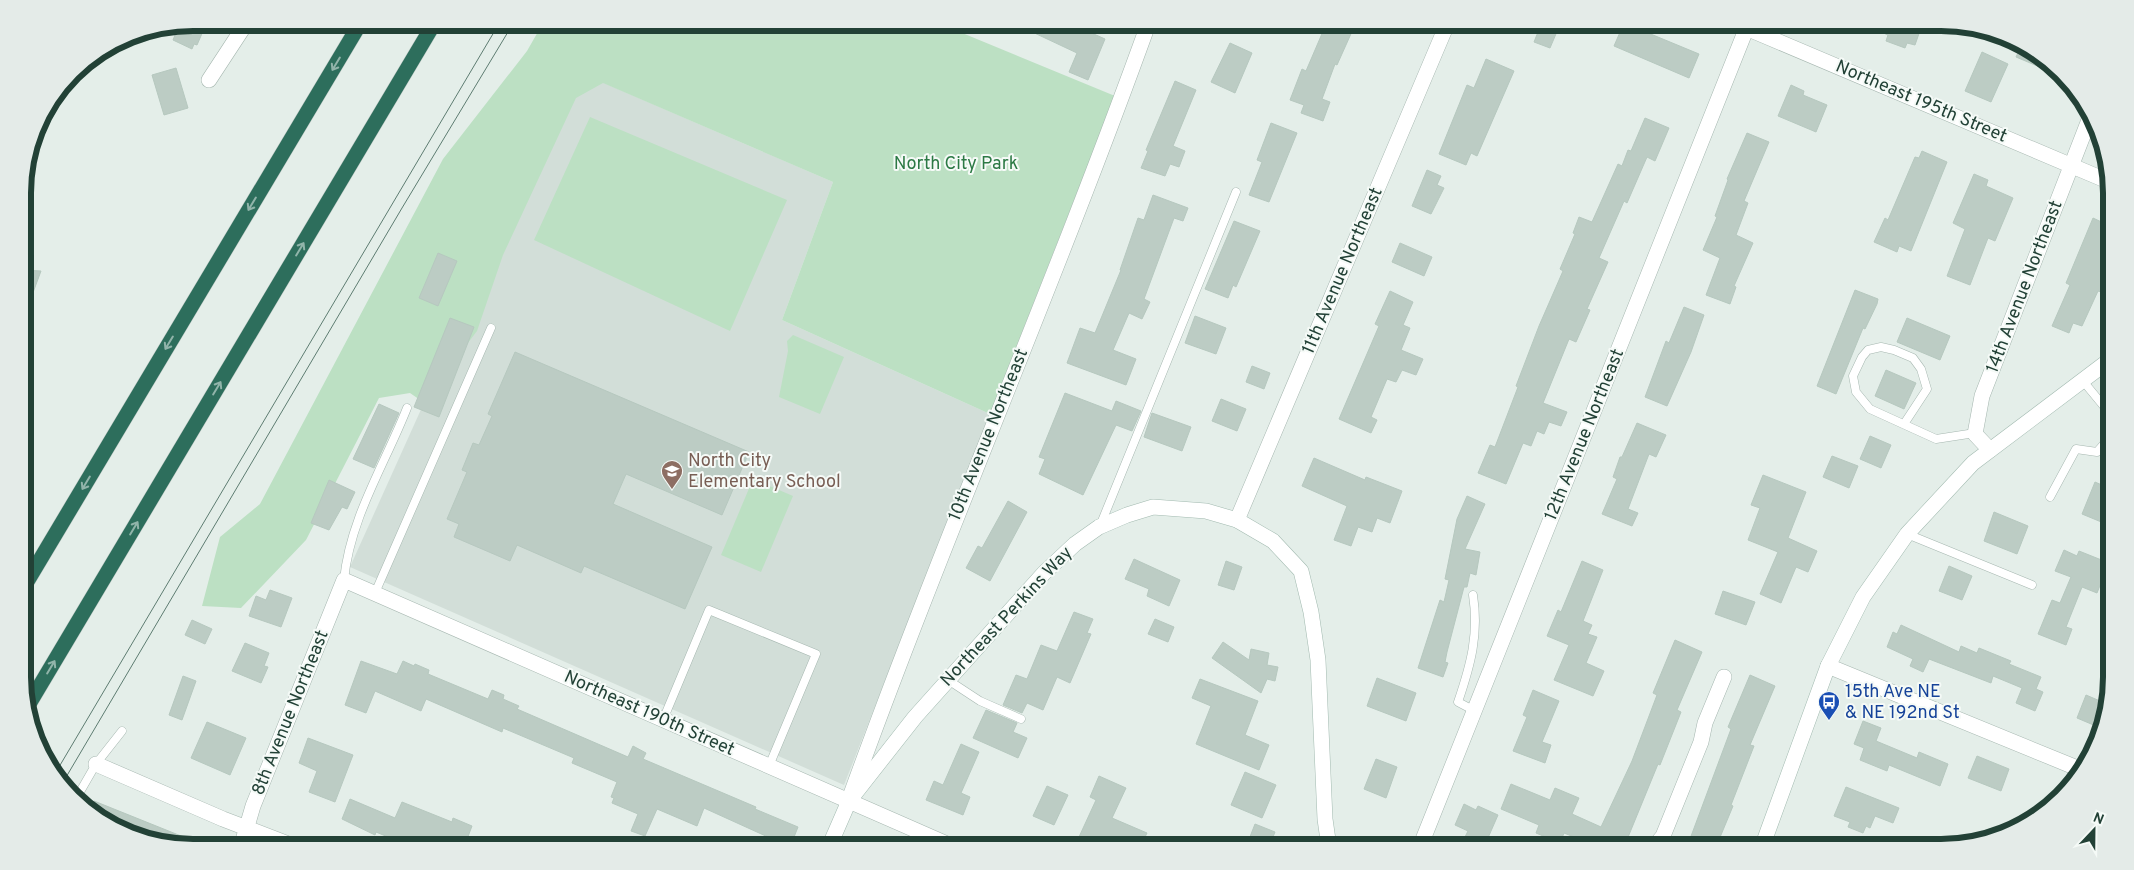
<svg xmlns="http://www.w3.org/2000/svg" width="2134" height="870" font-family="Overpass,sans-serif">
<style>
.built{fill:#d2ded8}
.green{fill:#bce0c3}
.building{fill:#bcccc4;stroke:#b6c8bf}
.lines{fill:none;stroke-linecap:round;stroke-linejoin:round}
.lane-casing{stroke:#a6b7b0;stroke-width:9}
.street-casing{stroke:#a6b7b0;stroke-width:16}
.secondary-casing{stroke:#a2bab0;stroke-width:16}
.highway-casing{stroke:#c1cac7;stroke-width:16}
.lane{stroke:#fff;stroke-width:8}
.street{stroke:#fff;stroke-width:15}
.secondary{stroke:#fff;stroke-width:15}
.highway{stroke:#2d6e5c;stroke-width:15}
.tram{stroke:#5d7c71;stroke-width:1}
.oneway{stroke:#91b4aa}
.labels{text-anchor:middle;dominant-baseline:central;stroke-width:4;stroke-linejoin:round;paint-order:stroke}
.street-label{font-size:18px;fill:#224136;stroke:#f5faf7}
.park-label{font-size:18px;fill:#2b7944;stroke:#f5faf7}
.education-label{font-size:18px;fill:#785e54;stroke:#f5faf7;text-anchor:start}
.transit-label{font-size:18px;fill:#164399;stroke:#f5faf7;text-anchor:start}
.rim{fill:none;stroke:#224136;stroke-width:6}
</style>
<rect width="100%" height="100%" fill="#e4eee9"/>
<!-- built -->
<path class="built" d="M574 70 833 182 782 320 990 414 844 785 350 567Z"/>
<!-- green -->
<path class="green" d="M543 23H938L1115 96 990 414 782 320 833 182 603 83 576 98 503 255 477 331 423 402 410 393 379 398 306 540 241 608 202 606 220 537 260 504 443 159 527 51Z
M590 117 787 200 730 331 534 240Z
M793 335 844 357 820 414 779 397 788 351 787 341Z
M753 479 793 496 761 572 721 555Z"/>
<!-- building -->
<path class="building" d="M193 22H207L197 45 194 44 192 49 173 40 179 25Z
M1011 22H1067L1105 39 1088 80 1069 72 1077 53Z
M1327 22H1343L1354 27 1337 65 1335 64 1322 99 1330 102 1323 121 1301 113 1304 105 1290 100 1302 69 1306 71Z
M1542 22H1561L1550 48 1534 42Z
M1858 22H1923L1915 45 1907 43 1905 48 1886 41 1888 35Z
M1624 23 1699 54 1689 78 1614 46Z
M1230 43 1252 53 1235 93 1211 82Z
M2022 44 2036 51 2056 70 2054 73 2016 57Z
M1982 52 2008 64 1991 102 1965 91Z
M1486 59 1514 71 1477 156 1471 153 1466 165 1439 154 1467 85 1474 88Z
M176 68 188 108 164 115 152 75Z
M1175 81 1196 90 1173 146 1185 151 1179 167 1170 164 1165 176 1141 168 1148 151 1146 150Z
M1791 85 1804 91 1803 95 1827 105 1816 132 1778 116Z
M1645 118 1669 128 1655 161 1647 157 1627 203 1624 201 1599 258 1608 262 1587 309 1590 310 1576 342 1569 339 1543 403 1567 412 1561 426 1549 422 1544 434 1537 431 1531 446 1523 443 1506 484 1478 473 1490 445 1495 447 1518 387 1516 386 1539 326 1563 271 1560 269 1575 234 1573 233 1579 217 1592 222 1618 164 1622 166 1628 150 1631 151Z
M1271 123 1297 133 1269 202 1249 195 1262 162 1257 160Z
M1747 133 1769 142 1744 201 1748 203 1736 235 1753 243 1734 286 1736 287 1730 304 1706 295 1720 258 1703 250 1717 217 1715 216 1728 180 1727 179Z
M1922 151 1947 162 1911 251 1899 246 1897 252 1874 242 1885 218 1888 220 1915 157 1919 158Z
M1427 170 1441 176 1437 185 1444 188 1431 214 1412 206Z
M1974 174 1988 180 1986 186 2013 198 1995 241 1988 238 1970 285 1947 276 1965 229 1953 223Z
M1153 195 1188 208 1183 221 1174 218 1144 299 1150 302 1142 319 1129 313 1113 350 1136 359 1126 385 1067 363 1080 328 1095 333 1121 270H1120L1138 218 1144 220Z
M2093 218 2110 226V279L2104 293 2098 291 2082 326 2073 323 2069 333 2052 326 2070 285 2066 283Z
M1234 221 1260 231 1236 287 1233 285 1228 298 1205 289Z
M1400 243 1432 257 1424 276 1392 262Z
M438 253 457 261 438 306 419 298Z
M23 270 41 271 25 314H24Z
M1855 290 1878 299 1877 304 1865 329 1863 328 1836 394 1817 386Z
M1390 291 1413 302 1403 325 1410 328 1401 350 1423 359 1416 375 1402 370 1396 382 1387 379 1371 417 1377 420 1371 433 1339 419 1379 326 1375 324Z
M1684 307 1704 315 1691 352 1667 406 1645 397 1666 341 1669 343Z
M1195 316 1226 328 1216 354 1185 343Z
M450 318 474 327 439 417 414 407Z
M1907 318 1950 336 1940 360 1897 342Z
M515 352 749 452 722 515 626 474 613 504 712 547 685 609 584 566 581 573 517 545 510 561 454 537 459 524 447 519 467 472 462 470 473 443 479 445 492 416 488 414Z
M1252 366 1270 373 1264 389 1246 382Z
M1886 370 1916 383 1904 409 1875 396Z
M1065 393 1112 411 1116 401 1141 411 1132 431 1116 425 1083 495 1039 474 1045 459 1039 457Z
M1221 399 1246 409 1237 431 1212 421Z
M379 404 399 413 374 468 353 459Z
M1152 413 1191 427 1182 451 1144 437Z
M1637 423 1666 435 1656 457 1649 454 1628 509 1638 513 1632 526 1602 514 1617 479 1613 477 1620 457H1622Z
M1870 436 1891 445 1881 468 1860 459Z
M1832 456 1858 466 1849 488 1823 477Z
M1314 458 1365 480 1366 477 1402 491 1390 523 1377 518 1372 532 1358 527 1351 546 1334 540 1347 506 1302 486Z
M1763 475 1806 492 1788 538 1817 551 1808 572 1796 567 1781 603 1760 594 1778 552 1748 540 1760 508 1751 505Z
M329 480 355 492 347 509 342 507 329 530 311 523Z
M2095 482 2111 489V526L2082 514Z
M1467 496 1485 504 1465 549 1480 552 1476 575 1470 573 1467 587H1464L1447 652 1445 662 1448 663 1443 677 1418 668 1440 600 1444 602 1449 580 1445 579 1457 519Z
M1008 501 1027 512 990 581 966 568 978 546 982 548Z
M1994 512 2028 526 2017 554 1984 541Z
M2064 550 2077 556 2079 551 2109 563 2097 593 2082 587 2066 627 2072 629 2066 645 2038 634 2052 600 2060 603 2071 577 2055 571Z
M1134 559 1180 580 1169 606 1147 596 1149 589 1125 579Z
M1226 561 1242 567 1234 590 1218 585Z
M1582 561 1603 570 1583 621 1592 625 1588 634 1597 637 1586 663 1604 671 1593 696 1554 680 1569 645 1547 636 1558 610 1561 612Z
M1949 566 1972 576 1962 600 1939 591Z
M270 590 292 598 281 627 249 616 256 596 266 600Z
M1723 591 1755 602 1746 625 1715 614Z
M1074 612 1093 619 1087 633 1091 634 1070 683 1057 677 1043 710 1027 703 1022 713 1003 705 1016 675 1027 679 1041 645 1057 651Z
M1155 619 1174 627 1168 642 1148 634Z
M192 620 212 629 205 644 185 635Z
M1901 625 1959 652 1961 646 1977 653 1979 648 2011 661 2009 664 2041 677 2036 689 2043 692 2035 711 2016 703 2022 688 1993 676 1991 683 1929 659 1923 672 1910 666 1913 659 1887 647 1893 632 1897 634Z
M1675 640 1702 652 1677 710 1681 712 1660 765 1658 764 1624 847H1599L1564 833 1560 843 1536 833 1539 825 1501 809 1511 784 1550 800 1555 788 1579 798 1572 814 1601 827 1632 761 1657 695 1653 693Z
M1223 642 1249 660 1251 649 1269 653 1267 665 1278 667 1275 681 1267 679 1261 693 1212 658Z
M245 643 269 653 264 666 268 667 261 683 232 671Z
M361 661 397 674 403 661 414 666 415 664 429 670 428 674 488 699 492 690 504 695 503 699 519 706 517 709 628 757 633 746 646 753 643 759 756 807 755 809 798 827 790 847 704 808 697 826 657 809 645 836 631 831 638 814 612 803 614 798 611 797 617 782 572 763 574 758 503 728 502 732 426 699 421 711 375 691 366 713 345 705Z
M1750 675 1775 686 1750 745 1754 746 1731 805 1733 806 1716 847H1687L1731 729 1728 727Z
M183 676 196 681 182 720 169 715Z
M1377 678 1416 693 1406 721 1367 706Z
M1200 679 1258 701 1245 735 1269 745 1259 770 1196 744 1211 706 1192 698Z
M1533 690 1559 701 1542 742 1551 745 1545 763 1513 751 1527 717 1523 715Z
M2086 695 2107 704 2103 729 2077 718Z
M986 710 1017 723 1013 732 1027 738 1018 758 973 738Z
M1863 721 1881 728 1876 741 1917 758 1919 752 1948 764 1940 786 1889 765 1887 771 1860 760 1864 748 1854 744Z
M207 722 246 738 230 775 191 758Z
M308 738 353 755 335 802 309 792 317 771 299 763Z
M961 744 979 752 961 793 970 797 963 815 926 800 934 781 943 785Z
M1977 756 2009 769 2001 791 1968 778Z
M1376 759 1397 767 1386 798 1364 789Z
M1245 772 1276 785 1262 818 1231 805Z
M1099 776 1126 788 1112 818 1147 833 1140 847H1101L1079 837 1096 800 1090 797Z
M1047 786 1068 795 1054 825 1033 816Z
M1846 787 1899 808 1893 823 1875 816 1870 828 1866 826 1863 833 1848 827 1850 822 1834 816Z
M350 799 395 818 402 802 452 822 453 818 472 826 464 847H412L376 832 375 835 342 819Z
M94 801 196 842 194 848 138 838 91 807Z
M1464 804 1476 810 1478 806 1498 815 1484 847H1460L1468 831 1455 825Z
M1255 824 1275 832 1269 847H1246Z"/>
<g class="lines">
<!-- lane casing -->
<g class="lane-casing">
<path id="lane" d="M2083 381 2111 415
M1904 424 1927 389 1921 369 1913 358 1894 350 1881 347 1868 350 1862 357 1853 376 1856 392 1870 409 1936 439 1975 433
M2050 497 2076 449 2097 452 2111 436
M1100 526 1236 192
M1907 534 2032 585
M344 580C350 518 385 464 407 408
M375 593 491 328
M1473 595C1479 634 1471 664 1458 702L1475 711
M948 680 980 701 1021 719
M663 720 709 610 816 654 769 766
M77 797 96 764 122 731"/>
</g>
<!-- street casing -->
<g class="street-casing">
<path id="street" d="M1732 22 2110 182
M209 80 247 22
M1990 450 1975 434 1982 396 2089 120
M1237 520 1448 22
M1828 666 2082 770
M96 764 223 819 296 847
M850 797C944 537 1055 283 1149 22
M241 847 253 806 344 580 954 847
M1420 847 1749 22
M1654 847 1663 836 1701 742 1705 723 1724 677"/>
</g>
<!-- secondary casing -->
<g class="secondary-casing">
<path id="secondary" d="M829 847 849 801 915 717 1044 573 1075 544 1099 527 1127 515 1153 507 1206 511 1237 520 1273 541 1301 571 1311 612 1318 660 1325 819 1329 847
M1762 847 1828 666 1863 597 1907 534 1973 463 2111 359"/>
</g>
<!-- highway casing -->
<g class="highway-casing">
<path id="highway" d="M25 585 361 22
M26 709 435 22"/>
</g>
<!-- lane -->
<use href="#lane" class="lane"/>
<!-- street -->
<use href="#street" class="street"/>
<!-- secondary -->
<use href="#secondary" class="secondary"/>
<!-- highway -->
<use href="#highway" class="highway"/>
<!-- tram -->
<path class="tram" d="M56 772 500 22
M62 784 402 208 514 22"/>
</g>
<!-- one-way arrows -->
<defs><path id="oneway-shaft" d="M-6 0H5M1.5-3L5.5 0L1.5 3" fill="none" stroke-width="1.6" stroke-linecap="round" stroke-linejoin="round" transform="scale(1.25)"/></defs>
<g class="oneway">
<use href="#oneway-shaft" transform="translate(336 64) rotate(121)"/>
<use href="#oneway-shaft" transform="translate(252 204) rotate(121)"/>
<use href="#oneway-shaft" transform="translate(300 249) rotate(-59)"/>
<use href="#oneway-shaft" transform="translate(169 343) rotate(121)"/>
<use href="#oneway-shaft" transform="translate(217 388) rotate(-59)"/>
<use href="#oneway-shaft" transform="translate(86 483) rotate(121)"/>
<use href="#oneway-shaft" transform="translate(134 528) rotate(-59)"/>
<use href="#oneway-shaft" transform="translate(51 667) rotate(-59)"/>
</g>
<!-- icons -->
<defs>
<g id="school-pin" transform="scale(1.125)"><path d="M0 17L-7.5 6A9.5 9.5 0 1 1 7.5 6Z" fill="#8d6e63" stroke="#f5faf7"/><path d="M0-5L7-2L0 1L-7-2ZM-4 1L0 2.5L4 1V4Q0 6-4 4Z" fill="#fff"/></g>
<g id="bus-pin" transform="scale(1.125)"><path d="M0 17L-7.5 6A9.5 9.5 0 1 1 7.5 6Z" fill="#1a4fb4" stroke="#f5faf7"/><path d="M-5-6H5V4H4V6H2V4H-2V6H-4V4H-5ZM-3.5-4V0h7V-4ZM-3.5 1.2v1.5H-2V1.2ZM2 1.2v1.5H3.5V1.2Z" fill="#fff"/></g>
</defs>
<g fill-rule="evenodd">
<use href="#school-pin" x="672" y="471"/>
<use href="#bus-pin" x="1829" y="702"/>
</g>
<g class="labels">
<!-- street labels -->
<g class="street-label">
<text transform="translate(1921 102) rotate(23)">Northeast 195th Street</text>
<text transform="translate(1343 271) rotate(-67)">11th Avenue Northeast</text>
<text transform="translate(2025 287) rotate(-69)">14th Avenue Northeast</text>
<text transform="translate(989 435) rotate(-68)">10th Avenue Northeast</text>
<text transform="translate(1585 435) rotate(-68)">12th Avenue Northeast</text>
<text transform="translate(1007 617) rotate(-47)">Northeast Perkins Way</text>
<text transform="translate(291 713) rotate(-68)">8th Avenue Northeast</text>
<text transform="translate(649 714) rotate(24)">Northeast 190th Street</text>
</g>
<!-- park labels -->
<g class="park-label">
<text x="956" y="164">North City Park</text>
</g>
<!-- education labels -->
<g class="education-label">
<text x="688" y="461">North City<tspan x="688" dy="21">Elementary School</tspan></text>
</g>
<!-- transit labels -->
<g class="transit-label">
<text x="1845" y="692">15th Ave NE<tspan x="1845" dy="21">&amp; NE 192nd St</tspan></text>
</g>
</g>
<!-- crop -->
<path d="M0 0H2134V870H0ZM193 31H1941A162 162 0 0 1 2103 193V677A162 162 0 0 1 1941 839H193A162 162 0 0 1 31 677V193A162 162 0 0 1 193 31Z" fill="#e4ebe8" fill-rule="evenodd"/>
<path class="rim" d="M193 31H1941A162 162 0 0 1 2103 193V677A162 162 0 0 1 1941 839H193A162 162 0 0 1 31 677V193A162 162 0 0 1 193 31Z"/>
<!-- north arrow -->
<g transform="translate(2094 830) rotate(22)" stroke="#f5faf7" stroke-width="4" paint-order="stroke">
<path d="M0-4L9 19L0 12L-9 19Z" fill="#224136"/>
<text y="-8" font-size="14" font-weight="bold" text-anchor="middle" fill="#224136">N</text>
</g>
</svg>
